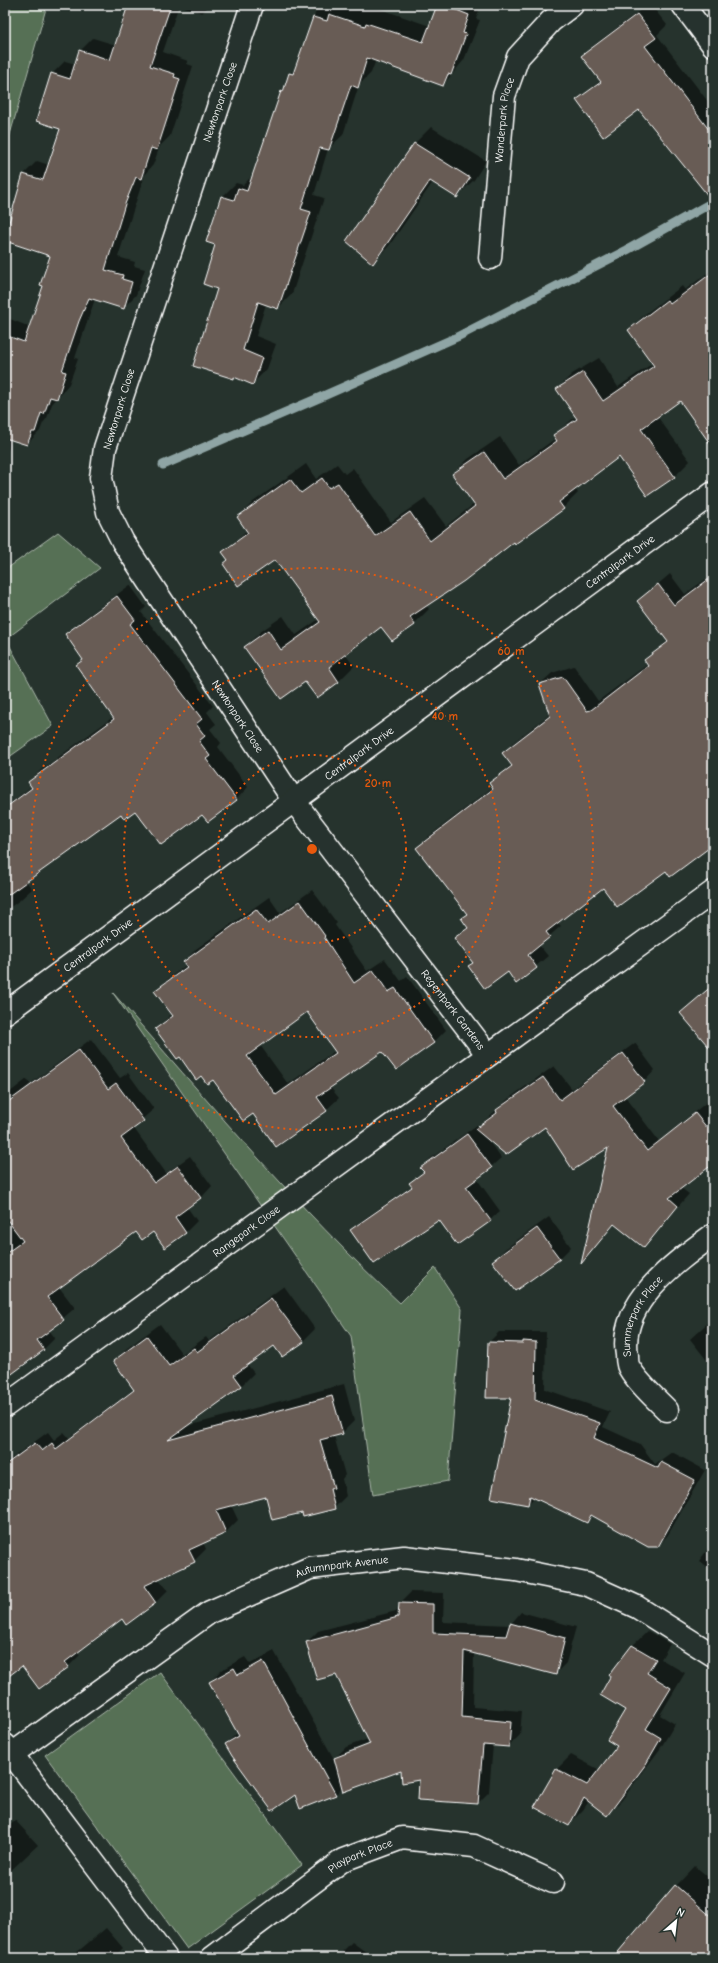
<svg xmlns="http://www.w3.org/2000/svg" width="718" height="1963" font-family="'Comic Neue',sans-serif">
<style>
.green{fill:#566f55;stroke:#aab7aa}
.shadow{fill:#0007;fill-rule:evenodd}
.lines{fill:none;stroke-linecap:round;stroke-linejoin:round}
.stream{stroke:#8fa5a5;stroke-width:9}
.building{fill:#675c55;stroke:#fff;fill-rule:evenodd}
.street-casing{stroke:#fff;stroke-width:25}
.street{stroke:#26332d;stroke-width:22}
.ring{fill:none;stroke:#e8590c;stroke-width:2;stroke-dasharray:2 4}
.labels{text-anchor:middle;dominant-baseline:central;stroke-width:3;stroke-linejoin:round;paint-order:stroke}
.street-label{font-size:11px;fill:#fff;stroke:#26332d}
.centre{fill:#e8590c;stroke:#26332d;stroke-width:2}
.ring-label{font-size:12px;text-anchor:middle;font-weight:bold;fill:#e8590c;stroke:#26332d;stroke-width:3;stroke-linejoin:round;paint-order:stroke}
</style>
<rect width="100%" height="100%" fill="#26332d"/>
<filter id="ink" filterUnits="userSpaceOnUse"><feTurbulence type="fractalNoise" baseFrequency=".025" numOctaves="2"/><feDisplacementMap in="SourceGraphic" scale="8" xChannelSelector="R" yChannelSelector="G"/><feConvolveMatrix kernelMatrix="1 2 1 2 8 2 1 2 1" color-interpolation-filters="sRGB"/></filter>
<g filter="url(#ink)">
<!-- green -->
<path class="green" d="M5 5H47L5 152Z
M58 532 100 568 6 639 53 726 5 760V570Z
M113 993C206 1099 297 1208 400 1303L435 1268 462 1309 448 1481 373 1495 351 1336Z
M160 1672 302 1865 187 1949 45 1755Z"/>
<!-- shadow -->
<path class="shadow" d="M129 5H179L163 52 188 61 187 64 193 66 170 136 160 146 153 165 145 174 118 257 135 262 134 266 145 269 136 295 123 308 95 299 75 358 78 359 69 384 52 404 47 418 43 423 40 431 27 444 12 439 5 459V317L30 327 44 285 51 255 5 239 24 174 37 161 49 165 61 128 52 74 65 61 76 64 80 51 93 38 116 45Z
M179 5H210L202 13Z
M318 5H373L372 6 430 26 438 5H481L476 19 480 20 464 60 443 85 376 60 371 73 359 85 343 135 328 149 314 195 324 198 292 294 278 308 266 304 256 336 276 344 267 369 253 383 235 376 234 378 218 288 216 244 222 197 236 183 243 185 253 175 281 91 286 87 290 74 297 67Z
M647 5H651L667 25 657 35 713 108V174L667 146 639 109 577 101 601 80 583 56 594 45Z
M431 127 486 161 474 180 457 196 433 182 389 246 373 262 347 241 415 143Z
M713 269V446L680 400 657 416 690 461 675 476 647 495 619 456 575 489 578 493 563 508 514 541 426 605 429 609 414 624 382 626 345 654 354 666 339 681 317 697 305 681 245 647 260 632 283 616 296 635 319 619 276 558 229 559 224 552 247 530 238 517 253 502 306 464 316 479 337 464 345 474 353 468 391 522 425 498 446 526 474 504 453 474 468 459 500 437 519 465 556 438 554 435 576 416 557 389 572 374 599 358 618 387 653 363 629 330 644 315 682 286 685 290Z
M670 574 685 594 713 574V844L666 869 603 887 557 922 561 926 539 945 548 956 516 983 508 971 469 967 473 962 456 938 468 926 462 918 468 913 417 848 428 837 493 787 490 783 512 764 503 753 514 742 550 714 540 684 552 673 574 666 598 701 648 664 646 661 668 640 638 601Z
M130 585 146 607 141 612 213 706 207 712 216 724 210 729 221 743 218 747 248 787 237 799 208 821 202 814 135 810 121 812 26 881 32 889 20 900 5 911V807L32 786 29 782 41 770 113 717 77 665 84 658 66 634 78 623Z
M312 890 337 923 335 925 367 971 385 959 401 981 407 976 446 1030 433 1043 382 1050 330 1087 339 1098 326 1110 277 1146 253 1113 214 1079 202 1075 180 1056 156 1029 172 1014 156 991 168 979 186 965 184 962 196 949 269 897 280 913ZM307 1011 336 1050 288 1084 260 1045Z
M713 985V1031L681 1013Z
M91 1039 120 1078 128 1073 154 1109 133 1127 166 1173 190 1156 212 1186 201 1198 187 1207 197 1221 186 1232 165 1247 153 1230 136 1231 59 1287 75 1308 49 1330 55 1338 44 1349 6 1376 5 1096 27 1079 30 1084Z
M635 1043 655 1070 644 1082 625 1096 659 1141 713 1097V1162L681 1188 689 1194 643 1247 615 1223 582 1261 609 1146 545 1125 487 1139 501 1158 477 1179 500 1211 490 1220 457 1244 439 1219 352 1231 361 1221 412 1186 410 1183 424 1171 422 1168 431 1158 477 1125 478 1127 508 1099 554 1066 572 1089Z
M549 1217 571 1247 559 1259 494 1261 505 1249Z
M284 1286 315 1329 303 1341 283 1356 274 1345 247 1364 254 1373 242 1385 184 1427 344 1384 354 1421 342 1433 334 1436 345 1475 342 1479 346 1496 334 1508 302 1511 266 1496 231 1505 238 1520 226 1532 203 1542 206 1549 194 1561 158 1578 168 1590 156 1602 126 1623 122 1618 77 1651 80 1655 68 1667 22 1665 5 1678V1463L48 1432 54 1440 64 1432 69 1438 134 1389 114 1361 126 1349 160 1324 182 1354 206 1337 209 1341Z
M713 1318V1368L690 1339Z
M499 1332H546L545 1389 610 1412 603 1427 640 1444 655 1464 672 1452 705 1470 668 1535 658 1546 594 1515 587 1521 535 1497 528 1504 513 1397 489 1342Z
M713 1542V1572L699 1561Z
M411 1592 444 1593 443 1622 510 1625 521 1612 576 1627 566 1663 555 1674 474 1653 473 1707 522 1711 520 1735 509 1746 493 1745 489 1792 478 1803 401 1770 343 1787 336 1794 301 1807 296 1793 226 1744 238 1732 210 1682 221 1670 245 1657 250 1664 274 1651 334 1759 346 1747 368 1739 336 1674 307 1642 318 1631 400 1610V1603ZM374 1742 375 1743 346 1754V1752Z
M648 1631 670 1644 661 1659 685 1673 660 1715 675 1724 660 1749 622 1800 607 1815 589 1801 583 1810 569 1824 536 1806 557 1769 571 1755 600 1770 618 1746 626 1710 610 1675 633 1645Z
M15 1820 38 1845 5 1876V1828Z
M695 1866 713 1881V1958H615L676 1886Z
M106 1928 123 1948 113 1958H70Z
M352 1942 374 1958H336Z
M5 1948 12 1958H5Z"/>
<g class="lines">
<!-- stream -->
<path class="stream" d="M163 465 321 397 457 337 627 250 713 202"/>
</g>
<!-- building -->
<path class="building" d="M128 5H171L150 66 175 74 174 77 180 79 157 150 151 148 141 179 136 177 125 204 105 270 123 275 122 279 132 282 124 309 89 298 79 321 62 371 66 372 57 399 50 397 44 414 41 413 35 432H32L27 445 5 438V335L24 342 43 286 40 285 50 256 5 241V236L23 174 43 180 60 129 36 121 51 73 70 79 79 50 110 60Z
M437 5H444L469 15 463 33 466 34 451 75 448 74 443 86 367 58 358 88 351 85 329 150 320 148 301 209 311 212 278 309 258 302 243 350 262 358 253 385 234 377V379L193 366 217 289 203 284 215 245 206 242 221 196 234 200 238 188 247 191 281 91 283 92 289 73 293 74 313 17 327 21 329 14 365 26 366 23 423 42Z
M637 14 656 38 645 46 713 135V202L639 110 603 137 576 100 601 82 581 56Z
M414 143 470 178 457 198 430 181 373 264 346 241Z
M713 272V448L680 401 641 429 675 477 647 496 619 457 559 502 564 509 515 544 514 542 464 581 410 617 415 625 392 641 381 627 329 667 339 682 317 698 305 682 281 699 244 647 268 630 281 650 320 622 275 560 238 586 223 564 228 560 222 552 248 533 237 517 290 479 301 493 322 478 329 488 338 483 375 536 410 512 430 541 475 506 452 474 484 452 503 479 557 441 553 435 577 419 556 389 583 372 603 401 654 366 628 330 667 300 670 304Z
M713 576V845L670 877 666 871 617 907 603 888 546 932 550 937 528 955 537 968 516 984 508 972 485 989 468 966 473 963 454 938 468 928 461 918 467 914 416 848 493 789 489 783 512 766 502 753 550 716 539 684 563 677 587 711 591 710 648 666 644 660 668 642 637 601 658 584 674 605Z
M117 596 135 620 130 624 202 719 196 724 205 736 199 741 210 756 206 759 237 800 208 822 202 815 161 845 135 811 124 819 121 814 5 897V808L32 788 28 782 114 719 76 665 83 660 65 634Z
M300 901 325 936 324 937 354 983 373 970 388 992 395 988 434 1043 396 1070 382 1052 317 1097 327 1111 276 1147 253 1114 243 1121 213 1080 207 1084 201 1076 196 1080 180 1057 177 1059 155 1029 173 1016 154 991 187 967 183 962 256 909 268 924ZM307 1012 336 1053 276 1095 247 1056Z
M713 985V1052L680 1013Z
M79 1050 108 1089 116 1083 144 1121 121 1138 154 1183 178 1166 201 1198 175 1217 186 1233 165 1248 153 1232 142 1240 136 1232 47 1297 64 1320 37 1340 44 1350 5 1379V1254L23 1241 5 1217V1104Z
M623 1053 645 1082 613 1106 647 1151 695 1113 713 1135V1164L669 1198 678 1206 644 1248 614 1224 581 1264 608 1148 573 1170 545 1127 506 1155 475 1129 497 1113 496 1110 543 1077 560 1100Z
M467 1134 492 1168 466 1187 491 1221 457 1245 439 1220 374 1264 350 1230 412 1187 409 1183 424 1172 420 1168Z
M537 1228 560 1259 515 1291 492 1261Z
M271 1298 304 1342 282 1357 274 1346 234 1375 242 1386 168 1440 332 1396 343 1434 320 1440 334 1488 330 1489 335 1509 303 1517 302 1513 272 1520 266 1497 216 1510 226 1533 189 1550 195 1562 144 1586 156 1603 126 1625 122 1619 65 1662 69 1667 39 1689 22 1666 5 1679V1465L35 1443 42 1451 52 1443 56 1449 134 1390 113 1361 147 1336 169 1366 194 1348 197 1352Z
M523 1341 536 1342 535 1400 600 1423 594 1438 658 1468 661 1462 695 1480 658 1547H648L591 1515 587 1523 530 1496 528 1505 491 1498 511 1398H486L488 1342 523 1343Z
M399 1603 433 1604V1633L506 1636 510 1623 565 1638 556 1675 464 1651 462 1717 511 1722 509 1747 483 1745 478 1804 418 1800 419 1780 402 1783 401 1771 343 1792 334 1758 370 1744 336 1675 317 1680 306 1642 398 1617Z
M632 1645 656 1659 647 1673 671 1688 646 1729 661 1738 646 1764 607 1816 584 1798 569 1826 534 1807 556 1769 587 1785 617 1746 607 1740 625 1710 600 1695 610 1677 609 1675Z
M263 1661 319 1764 336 1795 300 1809 295 1795 272 1811 232 1756 225 1744 239 1736 209 1682 234 1668 238 1675Z
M675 1885 713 1918V1958H613Z"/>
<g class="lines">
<!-- street casing -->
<g class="street-casing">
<g id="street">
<path id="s1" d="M252 5 105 448 101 478 108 512 123 542 294 801 488 1055"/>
<path d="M683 5 713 45"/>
<path id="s2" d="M490 258 504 96 518 57 551 21 572 5"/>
<path id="s3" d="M5 1013 713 493"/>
<path id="s4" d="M5 1406 713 892"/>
<path id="s5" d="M667 1410C654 1397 639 1384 630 1369 627 1366 627 1359 627 1355 618 1302 676 1262 713 1235"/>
<path d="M5 1745 166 1958"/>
<path id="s6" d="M5 1759 210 1612 310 1568 404 1557 516 1570 586 1584 637 1607 713 1655"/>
<path id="s7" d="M212 1958 343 1860 402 1838 474 1846 553 1882"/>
</g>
</g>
<!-- street -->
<use href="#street" class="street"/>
</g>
</g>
<!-- distance rings -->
<g class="ring">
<circle cx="312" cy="849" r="94"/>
<circle cx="312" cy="849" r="188"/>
<circle cx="312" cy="849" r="281"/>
</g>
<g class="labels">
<!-- street labels -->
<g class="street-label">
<text transform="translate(220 102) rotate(-71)">Newtonpark Close</text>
<text stroke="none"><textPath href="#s2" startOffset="139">Wanderpark Place</textPath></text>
<text transform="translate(119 409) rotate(-73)">Newtonpark Close</text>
<text stroke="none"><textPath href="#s3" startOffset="763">Centralpark Drive</textPath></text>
<text stroke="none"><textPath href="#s1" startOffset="774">Newtonpark Close</textPath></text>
<text stroke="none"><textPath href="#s3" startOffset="439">Centralpark Drive</textPath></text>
<text stroke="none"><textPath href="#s3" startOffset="115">Centralpark Drive</textPath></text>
<text stroke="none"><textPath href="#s1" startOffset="1138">Regentpark Gardens</textPath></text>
<text stroke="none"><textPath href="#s4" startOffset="298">Rangepark Close</textPath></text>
<text stroke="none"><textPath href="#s5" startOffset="113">Summerpark Place</textPath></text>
<text stroke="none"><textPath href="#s6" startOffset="393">Autumnpark Avenue</textPath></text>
<text stroke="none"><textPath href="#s7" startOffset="181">Playpark Place</textPath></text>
</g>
</g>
<circle cx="312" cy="849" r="6" class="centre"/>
<g class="ring-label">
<text x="511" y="655">60 m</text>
<text x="445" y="720">40 m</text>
<text x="378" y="787">20 m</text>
</g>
<!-- margin -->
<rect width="718" height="1963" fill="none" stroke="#26332d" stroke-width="20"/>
<rect x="10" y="10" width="698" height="1943" fill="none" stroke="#fff" stroke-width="1.5" filter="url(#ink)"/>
<!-- north arrow -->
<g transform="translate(676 1921) rotate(28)" stroke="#26332d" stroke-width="3" paint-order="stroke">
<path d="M0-3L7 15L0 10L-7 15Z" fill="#ffffff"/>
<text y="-6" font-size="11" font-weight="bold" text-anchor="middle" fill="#ffffff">N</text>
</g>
</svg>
